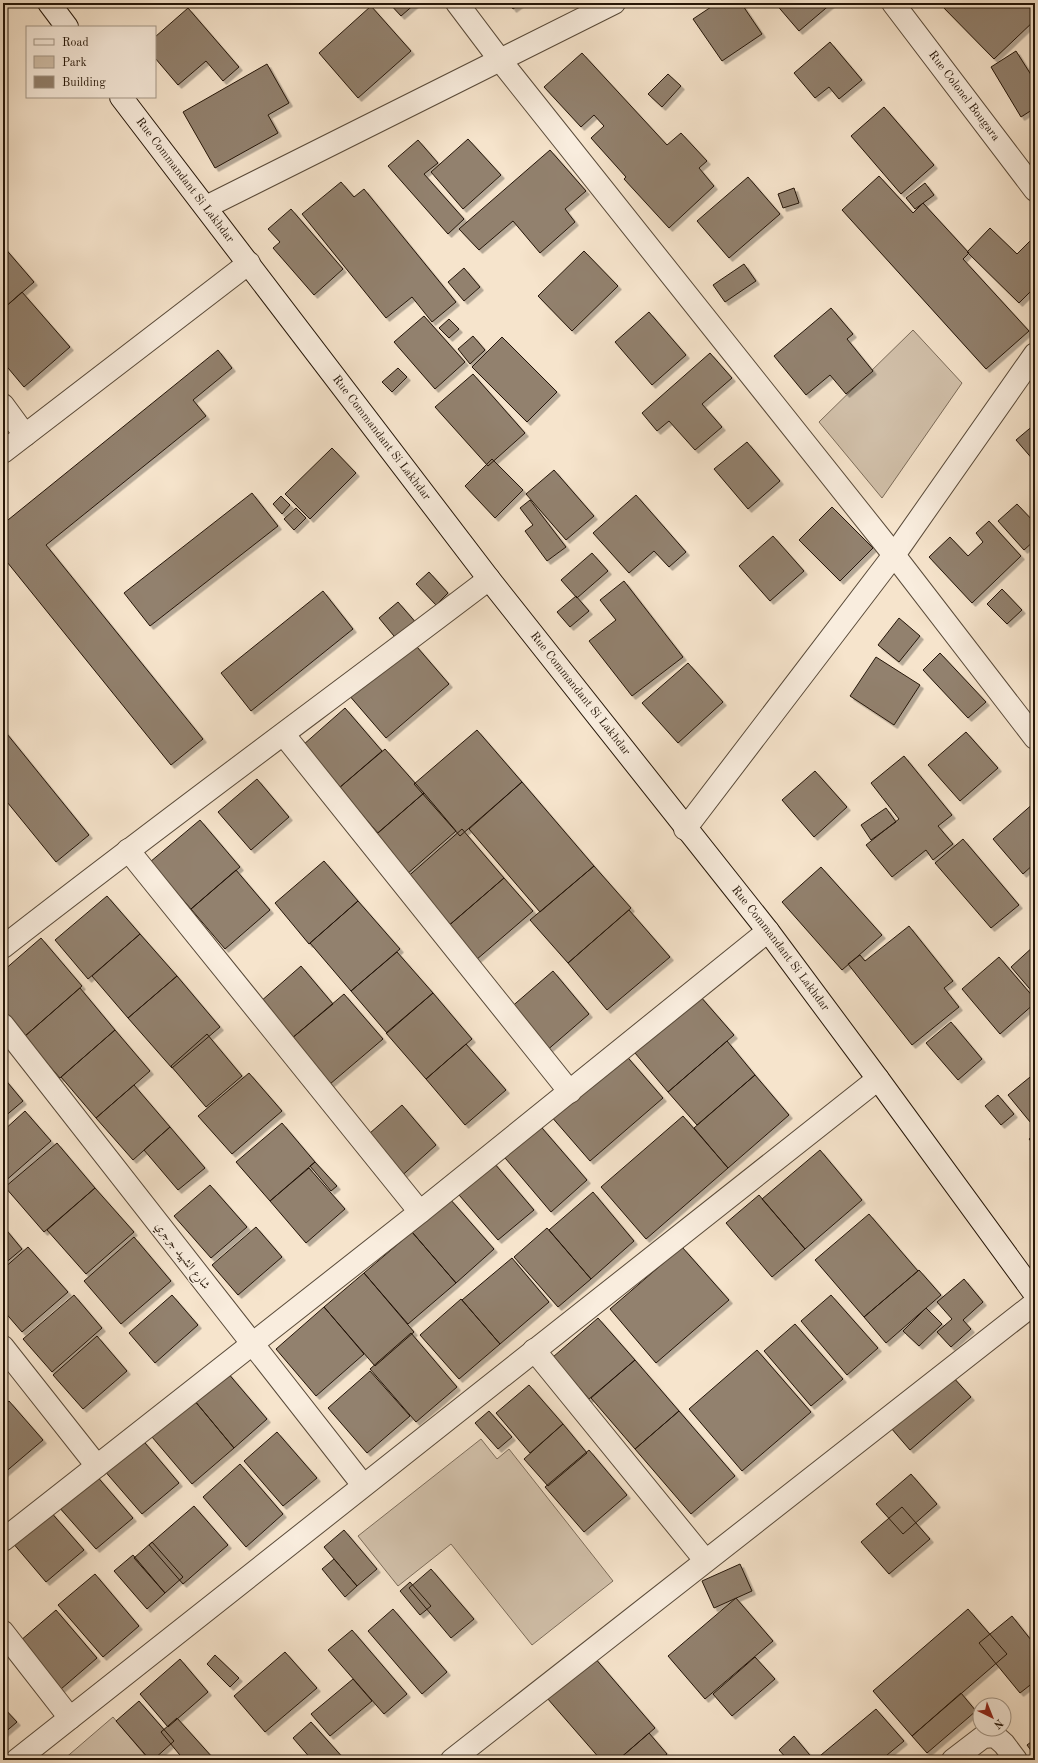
<svg xmlns="http://www.w3.org/2000/svg" width="1038" height="1763" font-family="'Old Standard TT',Amiri,serif">
<style>
.green{fill:#d2c1ab;stroke:#7c6c5a}
.building{fill:#92816e;stroke:#251608;filter:url(#shadow)}
.lines{fill:none;stroke-linecap:round;stroke-linejoin:round}
.minor-casing{stroke:#594a39;stroke-width:24}
.secondary-casing{stroke:#251608;stroke-width:24}
.minor{stroke:#f9edde;stroke-width:22}
.secondary{stroke:#f9edde;stroke-width:22}
.labels{text-anchor:middle;dominant-baseline:central;stroke-width:3;stroke-linejoin:round;paint-order:stroke}
.street-label{font-size:12px;fill:#251608;stroke:#f9edde}
</style>
<defs>
<filter id="shadow"><feDropShadow dx="3.5" dy="3.5" stdDeviation="0" flood-color="#0004"/></filter>
</defs>
<rect width="100%" height="100%" fill="#f6e4cc"/>
<filter id="stains"><feTurbulence type="fractalNoise" baseFrequency=".005" numOctaves="4"/><feColorMatrix values="0 0 0 0 .2 0 0 0 0 .09 0 0 0 0 .02 0 0 0 .5 -.17"/></filter>
<radialGradient id="worn" r=".72"><stop offset=".6" stop-color="#630" stop-opacity="0"/><stop offset="1" stop-color="#630" stop-opacity=".3"/></radialGradient>
<!-- green -->
<path class="green" d="M913 330 962 383 882 498 819 422Z
M481 1439 497 1459 509 1449 613 1581 532 1645 451 1544 398 1586 358 1536Z
M113 1717 149 1760H63Z"/>
<!-- building -->
<path class="building" d="M389 3H416L401 16Z
M509 3H521L513 9Z
M717 3H741L762 34 722 61 693 19Z
M775 3H832L799 31Z
M943 3H1030L1035 8V20L994 59 941 5Z
M371 6 411 51 358 98 319 53Z
M188 8 239 67 223 81 206 61 178 85 155 58V37Z
M830 42 862 80 839 99 829 87 815 98 794 73Z
M1016 51 1035 81V108L1021 117 991 67Z
M582 53 667 145 681 133 707 161 699 168 714 186 669 228 624 179 626 177 591 138 604 126 594 115 581 127 544 87Z
M267 64 289 103 268 115 278 133 215 168 183 112Z
M668 74 681 86 662 107 648 94Z
M884 107 934 165 901 194 851 136Z
M468 139 501 175 463 209 431 172Z
M418 140 438 163 424 174 464 219 448 234 388 166Z
M550 150 586 191 565 209 575 222 540 253 513 221 479 250 459 229Z
M879 176 913 213 923 203 969 253 963 259 1029 331 986 369 842 210Z
M748 177 780 214 729 258 697 221Z
M341 182 354 197 364 189 456 302 432 322 412 297 386 318 302 214Z
M925 183 934 195 915 209 906 198Z
M794 188 799 203 783 208 778 194Z
M291 209 343 269 314 295 273 248 280 242 268 229Z
M990 228 1017 254 1032 239 1035 241V287L1019 303 967 252Z
M3 246 34 282 3 309Z
M584 251 618 286 572 331 538 296Z
M744 264 756 281 725 302 713 285Z
M464 268 480 287 464 301 448 282Z
M22 292 70 347 24 387 3 362V309Z
M831 308 853 334 847 339 873 371 846 394 830 375 806 395 774 356Z
M649 312 686 355 652 385 615 342Z
M424 316 465 362 435 389 394 342Z
M449 319 459 329 449 338 439 328Z
M473 336 485 350 470 364 458 349Z
M502 337 557 392 527 422 472 367Z
M218 350 232 368 193 400 206 416 46 545 203 739 171 765 3 557V524Z
M710 353 732 378 702 404 722 427 695 450 669 421 657 431 642 413Z
M398 368 407 377 392 392 382 382Z
M473 374 525 433 488 466 435 407Z
M1035 424V462L1016 440Z
M747 442 780 481 748 509 714 469Z
M332 448 356 473 310 519 285 494Z
M492 459 523 490 495 518 465 486Z
M554 470 594 516 566 540 526 494Z
M252 493 278 526 150 626 124 593Z
M636 495 686 552 669 567 654 551 629 573 593 533Z
M281 496 290 505 282 514 273 504Z
M530 500 566 547 547 561 525 531 533 525 520 508Z
M1017 504 1035 523V540L1024 550 998 521Z
M832 507 873 548 840 581 799 540Z
M296 508 306 518 294 530 284 519Z
M989 521 1021 556 972 603 929 557 950 537 968 556 983 542 976 533Z
M773 536 804 571 770 601 739 566Z
M592 553 608 571 577 598 561 580Z
M429 572 448 593 436 605 416 584Z
M624 581 683 657 632 696 589 641 616 620 600 600Z
M1002 589 1022 610 1007 624 987 604Z
M323 591 353 629 251 711 221 673Z
M576 596 589 611 570 627 557 612Z
M398 602 418 625 399 642 379 618Z
M899 618 920 636 899 662 878 645Z
M411 640 449 684 386 738 348 694Z
M940 653 986 702 968 718 923 670Z
M876 657 920 685 894 725 850 696Z
M688 663 723 702 678 743 642 703Z
M345 708 382 751 339 788 303 745Z
M3 729 89 835 56 862 3 797Z
M477 730 522 782 460 836 414 784Z
M966 732 998 768 960 801 928 765Z
M385 749 424 793 378 833 339 788Z
M904 756 952 815 938 826 953 844 933 860 926 850 892 877 866 845 899 819 871 783Z
M815 771 847 807 814 837 782 800Z
M257 779 289 817 251 850 218 812Z
M522 782 594 866 540 912 469 829Z
M424 793 456 831 406 875 373 837Z
M1035 802V863L1023 874 993 839Z
M886 808 896 822 871 840 861 825Z
M200 820 240 867 191 909 150 862Z
M462 829 504 878 446 928 404 880Z
M963 839 1019 905 991 928 935 863Z
M324 861 358 901 309 944 275 903Z
M594 866 631 908 568 963 530 920Z
M821 867 882 935 842 970 782 902Z
M236 870 270 910 225 949 191 909Z
M504 878 533 911 476 960 447 927Z
M107 896 140 934 88 979 55 940Z
M358 901 400 949 351 991 310 943Z
M629 910 670 957 607 1010 568 963Z
M909 926 953 981 944 988 959 1007 912 1045 848 964 860 955 865 961Z
M140 934 177 976 128 1018 92 976Z
M41 938 82 986 24 1037 3 1012V971Z
M1035 945V995L1011 967Z
M397 952 433 993 387 1033 351 991Z
M999 957 1035 999V1003L1000 1034 962 989Z
M301 966 333 1004 291 1039 260 1002Z
M553 971 589 1014 545 1052 509 1009Z
M177 976 220 1027 172 1068 128 1018Z
M80 988 115 1030 60 1078 24 1037Z
M433 993 472 1039 426 1079 386 1033Z
M344 994 383 1039 330 1084 291 1039Z
M700 996 734 1035 668 1092 635 1053Z
M951 1022 982 1059 958 1080 926 1043Z
M115 1030 150 1071 96 1118 61 1077Z
M207 1034 242 1076 206 1107 171 1066Z
M727 1041 755 1075 697 1125 668 1092Z
M466 1044 506 1090 465 1125 426 1079Z
M623 1052 663 1098 590 1161 550 1115Z
M249 1073 282 1111 232 1154 198 1116Z
M1035 1073V1128L1008 1095Z
M755 1075 789 1115 728 1168 694 1128Z
M3 1077 23 1101 3 1118Z
M134 1085 170 1127 133 1160 96 1118Z
M998 1095 1014 1114 1001 1125 985 1106Z
M402 1105 436 1145 397 1180 362 1140Z
M25 1111 51 1141 3 1183V1131Z
M683 1116 728 1168 646 1239 601 1187Z
M536 1121 587 1180 551 1212 500 1152Z
M282 1123 315 1162 270 1201 236 1162Z
M170 1127 205 1168 178 1190 144 1150Z
M1035 1134V1146L1029 1139Z
M57 1143 95 1188 44 1232 5 1187Z
M820 1150 862 1200 805 1249 762 1199Z
M489 1157 534 1210 498 1240 453 1188Z
M315 1162 337 1186 331 1191 310 1166Z
M309 1168 345 1209 306 1243 270 1201Z
M210 1185 247 1227 211 1258 174 1216Z
M95 1188 134 1232 86 1274 47 1230Z
M593 1192 634 1241 591 1279 549 1230Z
M759 1195 805 1249 772 1277 726 1223Z
M450 1199 494 1249 456 1283 412 1232Z
M869 1214 918 1271 864 1317 815 1260Z
M3 1226 22 1249 3 1265Z
M256 1227 282 1257 238 1295 212 1265Z
M547 1228 591 1279 558 1307 514 1257Z
M412 1232 456 1283 408 1324 364 1273Z
M134 1237 171 1281 121 1324 84 1281Z
M28 1247 68 1292 22 1332 3 1310V1269Z
M682 1247 729 1300 656 1363 610 1309Z
M512 1258 549 1302 500 1344 462 1300Z
M919 1270 941 1295 886 1343 864 1317Z
M364 1273 414 1332 375 1366 324 1307Z
M964 1279 983 1302 963 1320 971 1329 951 1347 937 1332 952 1319 937 1302Z
M74 1295 102 1328 52 1372 23 1339Z
M172 1295 198 1325 155 1363 129 1333Z
M831 1295 878 1348 847 1375 801 1321Z
M461 1299 500 1344 459 1379 420 1335Z
M324 1307 364 1354 316 1396 276 1349Z
M926 1308 942 1324 919 1346 903 1331Z
M598 1318 635 1360 589 1399 553 1357Z
M795 1324 843 1379 811 1406 764 1351Z
M411 1333 457 1387 416 1422 370 1369Z
M97 1336 127 1371 83 1409 53 1375Z
M757 1350 811 1412 742 1471 689 1409Z
M635 1360 679 1411 635 1449 591 1398Z
M370 1371 410 1416 367 1453 328 1408Z
M227 1372 267 1419 234 1448 194 1400Z
M952 1376 971 1397 910 1450 891 1428Z
M529 1385 563 1424 530 1453 496 1413Z
M194 1400 234 1448 192 1484 152 1437Z
M9 1401 43 1440 3 1474V1406Z
M489 1411 512 1437 498 1449 475 1423Z
M679 1411 735 1476 691 1514 635 1449Z
M563 1424 587 1453 548 1486 524 1459Z
M277 1432 317 1478 283 1506 244 1461Z
M140 1437 179 1483 142 1514 103 1469Z
M589 1450 627 1495 584 1532 545 1487Z
M240 1464 283 1514 246 1547 203 1497Z
M95 1474 133 1518 96 1549 58 1506Z
M911 1474 937 1504 903 1534 876 1504Z
M194 1506 228 1545 183 1584 149 1545Z
M902 1507 930 1539 889 1574 861 1542Z
M49 1510 84 1550 46 1582 12 1542Z
M344 1530 377 1569 357 1586 324 1547Z
M152 1542 183 1577 165 1593 134 1558Z
M133 1555 165 1593 147 1609 114 1571Z
M334 1559 357 1586 345 1597 322 1569Z
M740 1564 752 1591 714 1608 702 1581Z
M431 1569 474 1619 451 1638 409 1588Z
M95 1574 139 1626 103 1657 58 1605Z
M410 1582 431 1606 420 1615 400 1591Z
M736 1598 773 1641 705 1699 668 1656Z
M393 1609 447 1672 422 1694 368 1631Z
M968 1609 1007 1654 912 1736 873 1691Z
M56 1610 97 1658 61 1689 20 1641Z
M1012 1616 1035 1645V1684L1034 1682 1020 1693 979 1643Z
M352 1630 407 1694 384 1714 328 1650Z
M285 1652 317 1688 265 1732 234 1696Z
M215 1655 239 1678 230 1687 207 1664Z
M594 1657 655 1728 618 1760H601L547 1698Z
M755 1657 775 1679 732 1716 713 1694Z
M180 1659 208 1692 168 1727 140 1694Z
M353 1679 372 1701 330 1736 311 1714Z
M961 1693 976 1711 927 1753 912 1736Z
M139 1701 174 1741 153 1760H150L116 1721Z
M3 1707 17 1722 3 1734Z
M876 1709 904 1741 881 1760H815Z
M177 1718 213 1758 211 1760H184L161 1732Z
M311 1722 345 1760H312L293 1738Z
M649 1733 667 1754 660 1760H618Z
M794 1736 814 1760H788L779 1750Z
M1035 1739V1756L1027 1745Z"/>
<g class="lines">
<!-- minor casing -->
<g class="minor-casing">
<g id="minor">
<path d="M457 3 500 60 894 555 1035 738"/>
<path id="s1" d="M893 3 1035 190"/>
<path d="M206 207 614 3"/>
<path d="M3 405 25 435"/>
<path d="M3 452 249 263"/>
<path d="M284 735 570 1092"/>
<path d="M685 829 894 555 1035 354"/>
<path d="M128 850 420 1212"/>
<path d="M3 947C163 822 327 702 489 579"/>
<path d="M3 1025 363 1485"/>
<path d="M3 1347 97 1466"/>
<path d="M534 1350 705 1560"/>
<path d="M3 1540 420 1212 768 931"/>
<path d="M3 1632 70 1718"/>
<path d="M17 1760 878 1079"/>
<path d="M452 1760 1035 1303"/>
<path d="M953 1760 983 1737 995 1736 1004 1744 1016 1760"/>
</g>
</g>
<!-- secondary casing -->
<g class="secondary-casing">
<g id="secondary">
<path d="M49 3 67 27"/>
<path id="s2" d="M121 97 489 579 768 931 878 1079 1035 1294"/>
</g>
</g>
<!-- minor -->
<use href="#minor" class="minor"/>
<!-- secondary -->
<use href="#secondary" class="secondary"/>
</g>
<g class="labels">
<!-- street labels -->
<g class="street-label">
<text stroke="none"><textPath href="#s1" startOffset="117">Rue Colonel Bougara</textPath></text>
<text stroke="none"><textPath href="#s2" startOffset="105">Rue Commandant Si Lakhdar</textPath></text>
<text stroke="none"><textPath href="#s2" startOffset="429">Rue Commandant Si Lakhdar</textPath></text>
<text stroke="none"><textPath href="#s2" startOffset="753">Rue Commandant Si Lakhdar</textPath></text>
<text stroke="none"><textPath href="#s2" startOffset="1077">Rue Commandant Si Lakhdar</textPath></text>
<text transform="translate(182 1256) rotate(52)">شارع الشهيد جرجري</text>
</g>
</g>
<!-- margin -->
<rect width="1038" height="1763" fill="none" stroke="#f6e4cc" stroke-width="16"/>
<rect x="4" y="4" width="1030" height="1755" fill="none" stroke="#251608" stroke-width="2"/>
<rect x="8" y="8" width="1022" height="1747" fill="none" stroke="#251608"/>
<!-- legend -->
<rect x="26" y="26" width="130" height="72" fill="#f9edde" stroke="#a49788"/>
<rect x="34" y="39" width="20" height="6" fill="#f9edde" stroke="#a49788"/>
<text x="62" y="46" font-size="12" fill="#251608">Road</text>
<rect x="34" y="56" width="20" height="12" fill="#d2c1ab" stroke="#a49788"/>
<text x="62" y="66" font-size="12" fill="#251608">Park</text>
<rect x="34" y="76" width="20" height="12" fill="#92816e" stroke="#a49788"/>
<text x="62" y="86" font-size="12" fill="#251608">Building</text>
<!-- north arrow -->
<g transform="translate(992 1717) rotate(137)"><circle r="19" fill="#f9edde" stroke="#a49788"/>
<path d="M0-3L7 15L0 10L-7 15Z" fill="#8f2418"/>
<text y="-6" font-size="11" font-weight="bold" text-anchor="middle" fill="#251608">N</text>
</g>
<rect width="100%" height="100%" filter="url(#stains)"/>
<rect width="100%" height="100%" fill="url(#worn)"/>
</svg>
